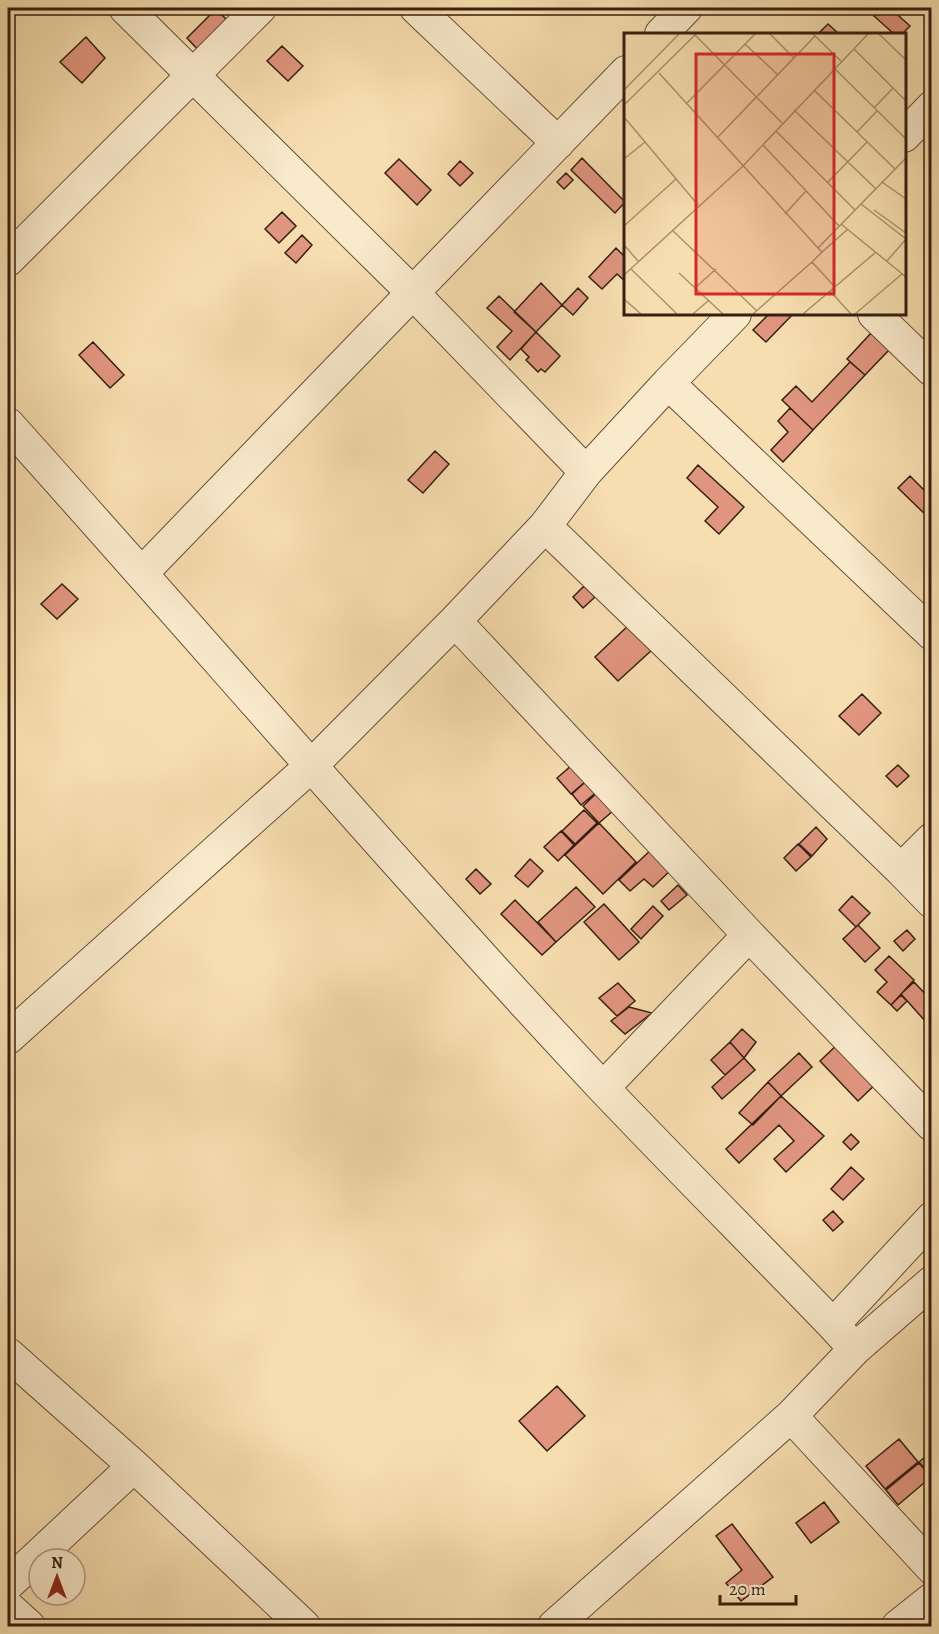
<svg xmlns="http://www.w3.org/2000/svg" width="939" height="1634" font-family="Alegreya,serif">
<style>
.building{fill:#e0957f;stroke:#361f11;stroke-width:1.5}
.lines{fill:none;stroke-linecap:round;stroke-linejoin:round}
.minor-casing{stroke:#664f39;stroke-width:34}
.minor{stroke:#faeacc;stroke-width:32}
.inset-road{fill:none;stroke:#aa9270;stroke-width:1.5}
.view{fill:#d62828;fill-opacity:0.15;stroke:#d62828;stroke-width:3}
.inset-edge{fill:none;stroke:#361f11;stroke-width:3}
</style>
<rect width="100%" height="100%" fill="#f7deb0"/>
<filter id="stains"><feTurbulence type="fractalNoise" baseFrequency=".00333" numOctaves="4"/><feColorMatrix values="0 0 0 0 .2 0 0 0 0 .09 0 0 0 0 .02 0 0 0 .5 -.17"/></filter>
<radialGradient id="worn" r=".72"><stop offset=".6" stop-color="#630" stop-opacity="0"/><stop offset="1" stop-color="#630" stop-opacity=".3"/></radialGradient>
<!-- building -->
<path class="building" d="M881 8H890L910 26 902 34H894L874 16Z
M216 9 231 24 201 53 187 38Z
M828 24 839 34H818Z
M86 37 105 58 82 83 60 62Z
M282 46 303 66 288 81 267 61Z
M582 158 625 202 615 213 571 170Z
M399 159 431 190 417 205 385 173Z
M460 161 473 173 460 186 448 174Z
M566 173 573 180 564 189 557 182Z
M282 212 296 226 279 243 265 229Z
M302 235 312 245 296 263 285 253Z
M616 248 626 258V282L617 274 602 289 589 277Z
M541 283 562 305 536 332 514 312Z
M578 288 588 298 573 315 562 305Z
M499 296 536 332 510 360 497 347 512 331 487 308Z
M769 314H793L766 342 753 330Z
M536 332 560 356 545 372 541 369 538 372 526 360 529 357 521 349Z
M871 333 889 350 865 375 847 359Z
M93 342 124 375 110 388 79 355Z
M850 362 865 375 813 430 782 400 796 386 812 402Z
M790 408 813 430 783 462 771 450 788 432 778 421Z
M435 451 449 464 423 493 408 480Z
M698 465 744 507 719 534 705 521 718 507 687 478Z
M910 476 932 498V521L898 488Z
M62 584 78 599 57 619 41 604Z
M584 586 595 597 583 608 573 597Z
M630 624 653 649 618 681 595 657Z
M862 694 881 713 859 735 839 716Z
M579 759 593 775 571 794 557 778Z
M898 765 909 776 897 787 886 776Z
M594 774 604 786 581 805 572 794Z
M604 786 621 804 599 823 583 806Z
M584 810 597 823 575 844 562 831Z
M599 823 636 862 603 894 565 855Z
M816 827 827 839 812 856 799 844Z
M561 831 574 845 558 861 544 847Z
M798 844 811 857 796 871 784 858Z
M654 847 673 868 653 887 644 879 630 891 619 880Z
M530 859 543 871 528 887 515 876Z
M476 869 491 884 480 894 466 879Z
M678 885 687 895 669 910 661 901Z
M576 887 595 907 556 942 538 922Z
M852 896 870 913 856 927 839 910Z
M515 900 556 942 542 955 501 914Z
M604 904 639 942 619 960 584 922Z
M653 906 663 916 641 939 631 929Z
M858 925 880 948 865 962 843 939Z
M907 930 915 939 903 951 894 941Z
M889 956 914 980 891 1005 877 992 887 982 875 970Z
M914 982 932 1001V1017L926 1022 901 994Z
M618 983 635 1001 617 1016 599 998Z
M901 995 907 1001 897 1011 891 1005Z
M629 1007 652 1013 625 1034 611 1021Z
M742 1029 756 1042 744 1058 730 1042Z
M841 1041 880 1080 858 1101 820 1061Z
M730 1042 744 1058 725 1075 711 1060Z
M799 1053 812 1067 781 1096 768 1082Z
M744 1058 755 1070 722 1099 712 1087Z
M768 1082 781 1096 753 1125 739 1113Z
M781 1096 824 1136 786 1172 774 1159 794 1141 779 1125 739 1163 726 1149Z
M851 1134 859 1142 851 1150 843 1142Z
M851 1167 864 1179 843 1200 831 1189Z
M833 1211 843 1222 833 1231 823 1220Z
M557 1386 585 1416 547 1451 519 1421Z
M899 1439 918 1462 885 1489 866 1466Z
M932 1451V1476H931L919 1462Z
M919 1463 931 1477 898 1505 886 1490Z
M824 1502 839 1522 811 1543 796 1523Z
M732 1524 773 1577 741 1601 726 1583 742 1570 716 1536Z"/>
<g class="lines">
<!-- minor casing -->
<g class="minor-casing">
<path id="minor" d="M125 8 413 293 586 472
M416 8 558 143
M661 34 686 8
M904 136 932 107
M8 260 260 8
M874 314 932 370
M668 383 932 634
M8 424C206 644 399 870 602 1087 678 1167 756 1245 833 1325
M545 526 901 870 932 902
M142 573 626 72
M455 621 749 935 932 1125
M901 870 932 839
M8 1038 311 766 455 621 545 526 586 472 668 383 735 314
M603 1088 749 935
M855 1349 932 1282
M8 1354 134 1466 304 1626
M791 1416 932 1568
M8 1584 134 1466
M8 1607 29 1626
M554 1626 791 1416 855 1349 833 1325 932 1218
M898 1626 932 1599"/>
</g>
<!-- minor -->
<use href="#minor" class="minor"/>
</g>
<!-- overview -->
<g transform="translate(624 33)">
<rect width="282" height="282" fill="#f7deb0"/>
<path class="inset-road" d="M146 1 170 25M189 1 217 28M255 1 282 27M71 2 158 90M121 11 154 42M230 16 282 68M210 35 282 106M35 40 194 215M0 57 55 1M190 57 271 136M62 71 131 1M0 72 72 1M250 75 269 55M170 77 252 156M0 84 74 172M152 98 231 177M233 99 253 78M93 105 191 3M139 112 215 193M0 126 21 109M204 149 243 109M258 149 282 166M237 171 282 206M250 177 282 200M161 181 182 158M217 191 282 244M0 193 52 146M48 197 133 278M0 212 15 229M198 219 224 196M263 228 282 206M188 229 211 254M7 236 53 281M55 240 99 281M0 242 118 134 244 1M71 255 92 236M206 258 227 281M0 266 17 281M69 281 85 267M129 281 188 229 198 219 194 215 282 125M179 281 252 219M231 281 278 241"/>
<path class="view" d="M72 21H210V261H72Z"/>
<rect width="282" height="282" class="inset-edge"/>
</g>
<!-- margin -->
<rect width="939" height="1634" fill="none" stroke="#f7deb0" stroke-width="30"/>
<rect x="9" y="9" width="921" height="1616" fill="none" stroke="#361f11" stroke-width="3"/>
<rect x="15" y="15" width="909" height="1604" fill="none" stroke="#361f11" stroke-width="1.5"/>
<!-- north arrow -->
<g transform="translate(57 1577)"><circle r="28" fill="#faeacc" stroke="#ac9981" stroke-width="1.5"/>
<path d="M0-4.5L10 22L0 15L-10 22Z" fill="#8f2418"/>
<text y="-9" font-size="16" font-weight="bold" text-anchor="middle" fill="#361f11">N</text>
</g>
<!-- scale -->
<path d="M720 1595v9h76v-9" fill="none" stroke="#361f11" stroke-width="3"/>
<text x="729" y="1595" font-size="18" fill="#361f11" stroke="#faeacc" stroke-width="4.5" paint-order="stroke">20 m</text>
<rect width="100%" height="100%" filter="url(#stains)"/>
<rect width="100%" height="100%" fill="url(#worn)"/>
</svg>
